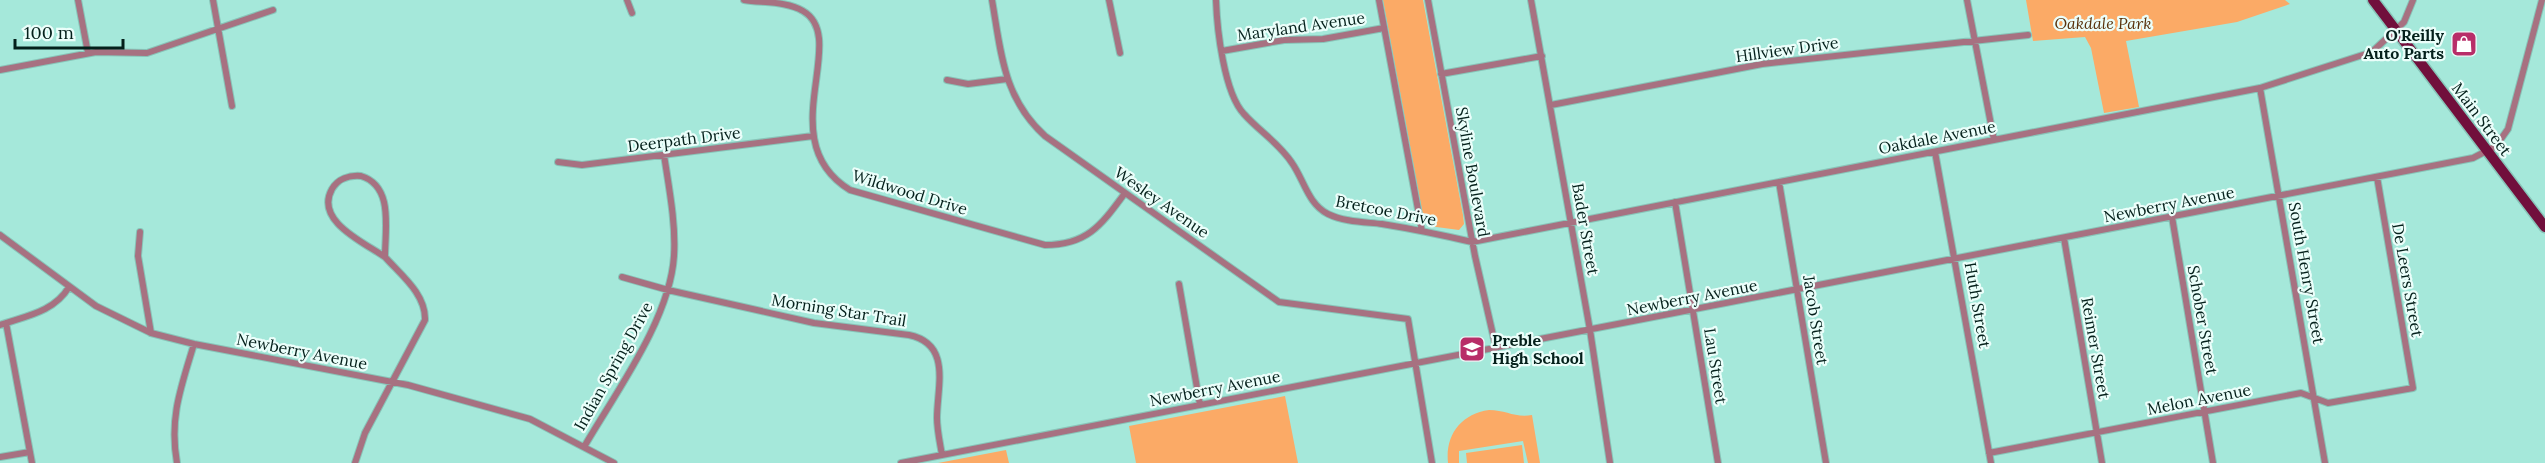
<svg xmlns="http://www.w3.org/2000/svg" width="2545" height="463" font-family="Lora,serif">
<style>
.green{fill:#fbaa66}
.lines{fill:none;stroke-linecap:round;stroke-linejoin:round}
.street-casing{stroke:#88c4b8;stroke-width:8}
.primary-casing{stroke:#88c4b8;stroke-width:13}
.street{stroke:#a77181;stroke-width:6}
.primary{stroke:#710f3c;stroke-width:10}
.labels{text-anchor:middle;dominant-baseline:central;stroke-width:4.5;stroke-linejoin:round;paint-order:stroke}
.park-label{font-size:16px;font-style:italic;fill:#59320b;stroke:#ebfefa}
.street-label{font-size:16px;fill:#04201b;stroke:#ebfefa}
.poi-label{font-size:16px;font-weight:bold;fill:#04201b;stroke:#ebfefa;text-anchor:end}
</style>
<rect width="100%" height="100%" fill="#a5e8da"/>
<!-- green -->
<path class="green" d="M1383 0H1423L1463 215 1464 224 1459 230 1429 226 1424 221Z
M2026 0H2285L2290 4 2237 22 2126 41 2139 107 2104 113 2091 48 2085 37 2033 41Z
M1285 396 1298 463H1136L1129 426Z
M1489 410C1506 410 1515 418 1532 415L1540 463H1528L1523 441 1459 451V463H1448C1445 435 1461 414 1489 410Z
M1522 445 1524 463H1467L1466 453Z
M1006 450 1009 463H938Z"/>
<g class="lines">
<!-- street casing -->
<g class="street-casing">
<path id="street" d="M78 0 88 53
M213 0 232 106
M627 0 632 13
M744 0C762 3 787 1 803 11 851 39 770 141 850 190L1045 245C1088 245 1102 224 1125 193
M992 0C1001 52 1003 98 1045 136L1279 302 1408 319 1432 463
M1109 0 1120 53
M1216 0C1217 29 1224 93 1244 114 1259 131 1279 143 1292 163 1304 180 1308 204 1328 214 1344 222 1365 222 1382 224 1413 229 1442 235 1472 242L2260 88 2372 52 2404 22 2413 0
M1379 0 1422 231
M1428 0 1475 256 1496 348
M1531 0 1590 330 1610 463
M1967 0 1994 140
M1222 51 1284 40 1323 39 1384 28
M0 70 96 52 147 53 273 10
M1441 74 1542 56
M947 80 968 84 1007 79
M2260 88 2325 463
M1551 105 1762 64 2028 35
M1935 152 1991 463
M558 162 582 165 813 136
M361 176C394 186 385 229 385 257 365 243 314 221 332 189 338 179 349 175 361 176Z
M1779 182 1826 463
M1675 202 1718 463
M2172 217 2213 463
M140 232 138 256 151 333
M0 235 96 306 151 333 194 344 408 385 530 419 614 463
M2064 238 2102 463
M622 277 668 290 814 323 909 335C952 344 937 387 937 418 937 430 940 443 942 455
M1179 284 1200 405
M6 323 32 463
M0 325C26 316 54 312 69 287
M584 447C616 392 670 319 674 256 676 223 669 188 664 155
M1989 453 2301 393 2328 403 2413 388 2377 177
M0 457 30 452
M177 463C169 418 181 387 194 344
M355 463 365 433 425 320C426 294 401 275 385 257
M901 463 2473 158 2496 146 2508 129 2542 0"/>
</g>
<!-- primary casing -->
<g class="primary-casing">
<path id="primary" d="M2373 0 2545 227"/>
</g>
<!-- street -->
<use href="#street" class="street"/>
<!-- primary -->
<use href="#primary" class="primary"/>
</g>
<!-- icons -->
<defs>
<g id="shop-square" transform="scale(1.35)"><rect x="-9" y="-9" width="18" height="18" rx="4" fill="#b82d68" stroke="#ebfefa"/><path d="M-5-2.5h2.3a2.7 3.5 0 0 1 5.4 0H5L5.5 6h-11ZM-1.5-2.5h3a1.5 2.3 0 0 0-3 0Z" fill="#fff"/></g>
<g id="school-square" transform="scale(1.35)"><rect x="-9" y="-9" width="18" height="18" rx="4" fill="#b82d68" stroke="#ebfefa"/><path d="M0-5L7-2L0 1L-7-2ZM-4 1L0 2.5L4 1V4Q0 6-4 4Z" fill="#fff"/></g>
</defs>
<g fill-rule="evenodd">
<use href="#shop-square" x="2464" y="44"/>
<use href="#school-square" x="1472" y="349"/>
</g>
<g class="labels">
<!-- park labels -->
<g class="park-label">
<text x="2103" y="23">Oakdale Park</text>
</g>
<!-- street labels -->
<g class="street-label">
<text transform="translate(1301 26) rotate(-8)">Maryland Avenue</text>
<text transform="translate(1787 49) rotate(-8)">Hillview Drive</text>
<text transform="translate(2482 119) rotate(53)">Main Street</text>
<text transform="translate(1937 137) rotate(-11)">Oakdale Avenue</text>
<text transform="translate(684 139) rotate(-7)">Deerpath Drive</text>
<text transform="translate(1473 172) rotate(80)">Skyline Boulevard</text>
<text transform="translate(910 192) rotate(17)">Wildwood Drive</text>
<text transform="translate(1162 202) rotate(35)">Wesley Avenue</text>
<text transform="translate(2169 204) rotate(-11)">Newberry Avenue</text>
<text transform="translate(1386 210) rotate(11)">Bretcoe Drive</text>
<text transform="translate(1586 229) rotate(80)">Bader Street</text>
<text transform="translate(2307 273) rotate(80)">South Henry Street</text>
<text transform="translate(2408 280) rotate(80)">De Leers Street</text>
<text transform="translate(1692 297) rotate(-11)">Newberry Avenue</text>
<text transform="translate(1978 305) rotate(80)">Huth Street</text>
<text transform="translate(839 310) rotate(9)">Morning Star Trail</text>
<text transform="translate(1816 320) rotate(81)">Jacob Street</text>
<text transform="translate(2203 320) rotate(80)">Schober Street</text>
<text transform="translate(2096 348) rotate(80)">Reimer Street</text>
<text transform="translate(302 351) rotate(11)">Newberry Avenue</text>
<text transform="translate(613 366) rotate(-61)">Indian Spring Drive</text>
<text transform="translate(1716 366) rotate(81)">Lau Street</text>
<text transform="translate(1215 388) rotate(-11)">Newberry Avenue</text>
<text transform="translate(2199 399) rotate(-11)">Melon Avenue</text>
</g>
<!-- poi labels -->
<g class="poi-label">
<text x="2444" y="35">O'Reilly<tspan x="2444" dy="18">Auto Parts</tspan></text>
<text x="1492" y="340" text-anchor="start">Preble<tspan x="1492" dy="18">High School</tspan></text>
</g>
</g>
<!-- scale -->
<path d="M15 39v9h108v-9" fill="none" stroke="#04201b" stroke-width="3"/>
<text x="24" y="39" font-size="18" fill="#04201b" stroke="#ebfefa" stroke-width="4.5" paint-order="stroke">100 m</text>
</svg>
